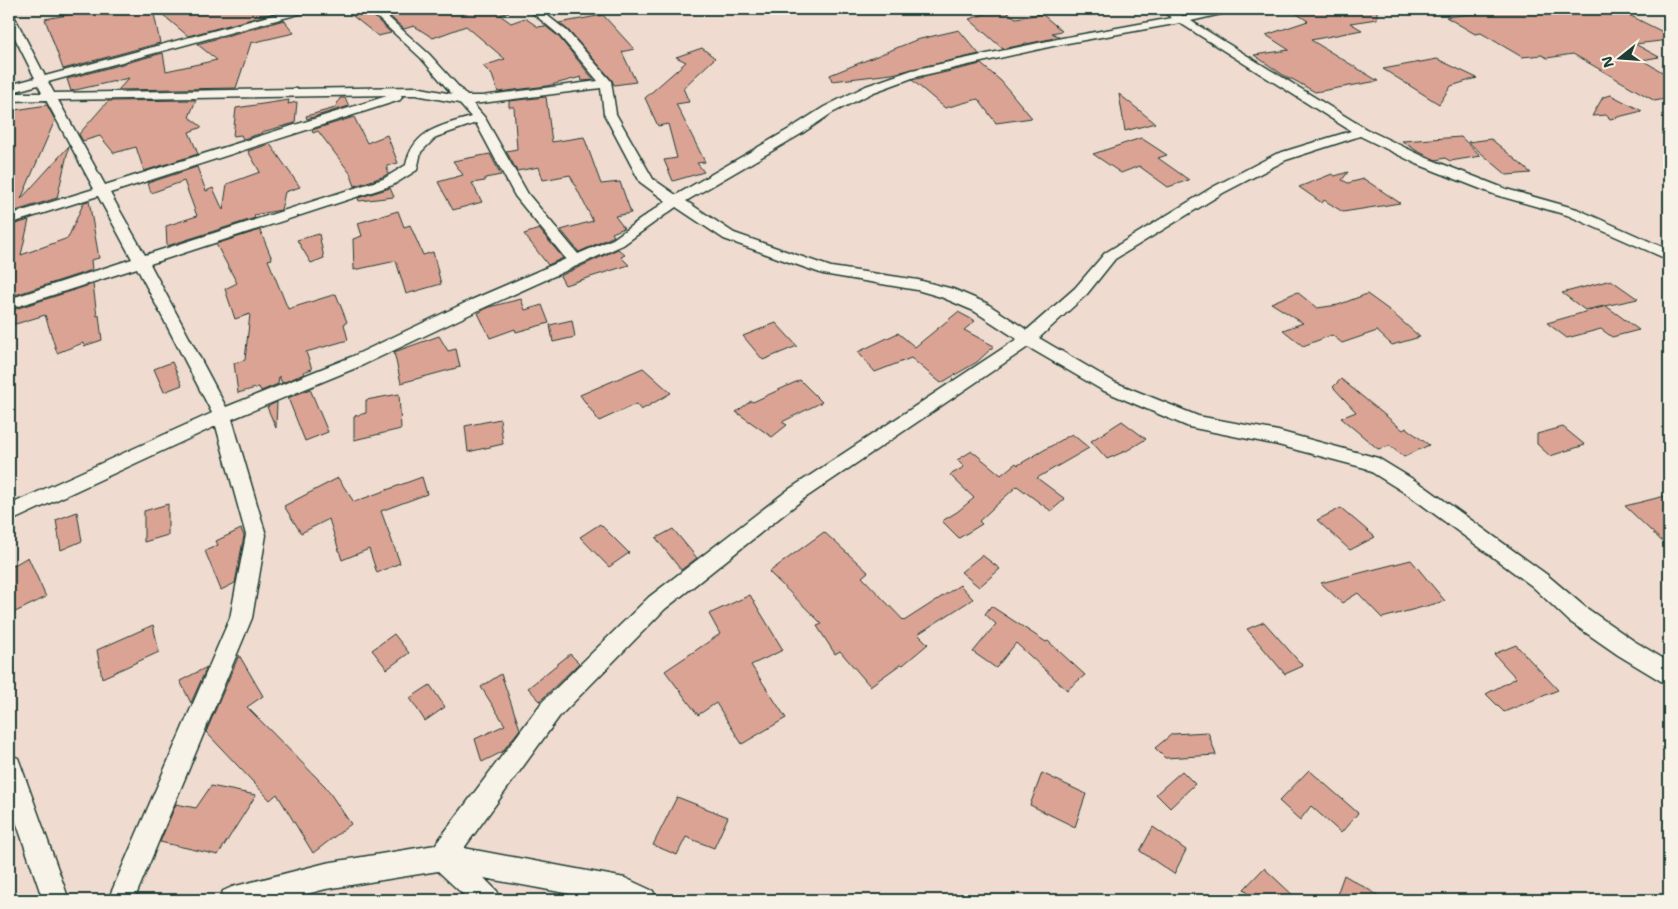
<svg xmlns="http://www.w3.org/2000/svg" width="1678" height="909" font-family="'Shantell Sans',sans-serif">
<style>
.building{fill:#dba394;stroke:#1f3d34}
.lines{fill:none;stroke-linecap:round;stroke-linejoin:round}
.minor-casing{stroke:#1f3d34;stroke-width:3}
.minor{fill:#f7f3e8;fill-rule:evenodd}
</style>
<rect width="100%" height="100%" fill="#efdbcf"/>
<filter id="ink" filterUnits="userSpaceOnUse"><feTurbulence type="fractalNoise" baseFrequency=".02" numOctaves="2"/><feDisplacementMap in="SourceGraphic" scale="10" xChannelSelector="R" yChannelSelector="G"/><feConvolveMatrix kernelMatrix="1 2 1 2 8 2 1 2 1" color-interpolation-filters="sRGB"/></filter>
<g filter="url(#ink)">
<!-- building -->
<path class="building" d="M88 9H153L160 43 63 69 45 19 89 11Z
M156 9H276L278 12 188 36Z
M344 9H366L391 33 378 36Z
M382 9H508L509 12 500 15 511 23 525 18 538 27 545 26 558 36 594 80 582 81 581 77 547 86 498 92 492 75 483 66 505 59 466 26 433 38 414 26 404 29Z
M1002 9 1016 18 1042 14 1062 31 1052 33 1059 37 1003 49 969 19Z
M1289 9H1377V19L1350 23 1362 30 1311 40 1378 81 1315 92 1292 79H1289L1254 55 1289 50 1266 35 1308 21Z
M1512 9H1617L1669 35V40L1635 44 1659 57 1642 60 1669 76V98L1655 101 1573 54 1547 58 1542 55 1522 57 1481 33 1475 34 1446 17Z
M603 15 634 49 622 52 636 82 614 85 612 80 568 30 559 23Z
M284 20 294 33 251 43 236 88 118 90 129 78 71 91 67 79 163 53 166 71 217 60 197 44Z
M959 30 979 54 892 74 832 81 830 75 916 40Z
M702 48 715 58 683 88 689 102 676 104 705 162 697 163 704 172 673 181 664 160 677 158 668 124 658 126 645 98 686 62 676 57Z
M1437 59 1477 78 1451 86 1439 104 1383 69Z
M981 64 1001 81 1032 118 996 123 978 99 945 108 912 80Z
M1119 94 1155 123 1125 131Z
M1611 95 1642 111 1610 119 1606 115 1592 116 1603 97Z
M546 97 552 142 584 137 601 184 620 182 631 213 615 216 624 228 612 233 614 236 612 237 579 252 561 230 593 221 570 175 543 180 539 167 517 171 506 151 517 149 514 107H509V101Z
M340 98H345L349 106 307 119 306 116 335 108Z
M196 100 189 117 202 127 189 132 198 154 144 171 136 147 114 153 100 136 83 141 79 134 108 101Z
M289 100 288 104 297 102 295 123 262 132 263 133 243 139 241 135 233 136 236 108Z
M47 105 55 120 21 199 69 146 57 198 9 213V111Z
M354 117 367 143 387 135 398 163 387 166 388 174 382 177 355 186 350 173 318 131 313 133 312 130Z
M1461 137 1481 156 1450 161 1445 158 1436 160 1417 151 1402 141Z
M1141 138 1167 155 1158 158 1189 180 1168 187 1139 166 1121 173 1093 154Z
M1491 139 1502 148 1531 173 1507 175 1468 142Z
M270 144 300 187 285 192 281 210 254 215 255 218 167 246 166 226 197 216 184 181 151 193 148 183 197 167 206 191 213 188 223 210 227 184 260 172 248 151Z
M490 154 501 175 485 178V181L472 183 482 202 453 210 438 182 463 175 453 161Z
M1348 172 1342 180 1348 183 1364 179 1400 203 1343 212 1324 200 1322 203 1299 187 1332 174 1335 176Z
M390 188 394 197 359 201 358 198Z
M89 201 99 258 91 260 92 270 9 297V226L29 220 21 255 68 238 84 202Z
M398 211 404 227 410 225 423 255 433 252 441 284 406 294 396 261 354 270 353 239 362 236 358 223Z
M539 229 563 258 548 265 524 234Z
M260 230 272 259 268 260 288 309 336 294 347 322 344 324 348 340 306 352 312 369 303 372 304 374 282 383 279 376 278 384 261 391 259 387 238 393 234 363 245 360 250 314 235 319 225 289 237 283 216 244Z
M319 234 324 258 311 263 297 240Z
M618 249 625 255 621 257 629 265 565 285 560 276Z
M1611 280 1638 299 1585 310 1562 293Z
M93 284 97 316 99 315 102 340 84 346 83 343 57 353 45 315 9 326V311Z
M1297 292 1317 308 1338 305 1367 294 1389 310 1420 337 1392 345 1377 331 1342 343 1332 335 1303 346 1283 330 1303 323 1271 303Z
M521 299 525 310 542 305 549 323 516 332 515 329 490 338 478 313 489 307Z
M1606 306 1639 330 1612 337 1601 329 1567 338 1547 323Z
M958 312 975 321 964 330 994 346 977 362 941 383 911 358 875 372 858 352 898 333 915 347Z
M572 320 575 337 553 342 550 325Z
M776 323 797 346 763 360 743 336Z
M439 336 448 351 456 349 460 367 401 383 394 352Z
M172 362 182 385 164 392 154 369Z
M643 368 671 393 641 410 636 404 599 421 580 395Z
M1341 379 1403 430 1406 428 1429 445 1404 457 1390 446 1378 449 1341 418 1356 412 1333 387Z
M800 380 822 402 782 422 787 425 772 437 736 412 751 401 753 402Z
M310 389 328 432 305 441 288 398Z
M399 394 401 429 354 440V416L366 413V400Z
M277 402 276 428 267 407Z
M500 419 503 444 468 452 465 426Z
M1122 421 1146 439 1128 450 1107 459 1091 441Z
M1563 427 1585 445 1550 456 1537 444V434Z
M1072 434 1089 448 1037 478 1065 499 1051 511 1017 486 979 521 982 524 959 538 942 521 957 512 974 498 950 475 964 467 957 460 972 451 1001 475 1016 463 1018 465Z
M422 477 427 494 381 511 400 563 377 573 369 549 342 560 329 519 301 533 284 506 338 478 354 502Z
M1669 495V548L1625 506Z
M168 504V535L144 542V511Z
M1341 508 1375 537 1350 550 1317 520Z
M77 512 82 541 61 550 56 520Z
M600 524 629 553 609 567 580 537Z
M241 529 244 536 235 583 221 590 205 551 218 545 216 541Z
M673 529 697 558 681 570 656 538Z
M824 532 868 572 862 577 904 621 960 585 973 599 918 634 928 644 903 665 901 664 870 686 840 651 835 654 817 626 822 624 769 572Z
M982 555 1000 569 979 587 961 572Z
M28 557 46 597 9 615V568Z
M1411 560 1445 601 1382 618 1358 593 1342 603 1321 583Z
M750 595 783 650 751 665 786 718 742 744 716 703 698 715 665 671 720 634 709 614Z
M991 606 1046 642 1048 641 1085 675 1067 690 1016 643 996 668 973 652 996 624 985 614Z
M1264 622 1303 666 1285 674 1247 629Z
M153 625 159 652 102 678 97 650Z
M394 634 409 653 387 669 372 650Z
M1516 645 1558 690 1504 712 1486 694 1516 678 1494 654Z
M570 654 579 663 540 701 528 688Z
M239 655 263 696 247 707 325 786 351 824 313 853 277 794 270 800 206 732Z
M207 667 191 703 180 681Z
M501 674 520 729 502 752 482 762 475 739 505 725 481 687Z
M430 685 445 707 425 721 410 698Z
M1208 732 1216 755 1165 758 1155 748 1172 734Z
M1309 770 1358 813 1341 833 1311 806 1300 820 1279 801Z
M1182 771 1195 784 1170 808 1156 794Z
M1042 773 1086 794 1075 827 1030 805Z
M211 786 256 795 218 855 160 842 176 804 196 808Z
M677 797 728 817 714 848 686 837 677 855 653 845Z
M1153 827 1186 850 1174 874 1140 851Z
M1264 868 1298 900H1255L1244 889Z
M1344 875 1386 900H1335Z"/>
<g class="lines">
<!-- minor casing -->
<g class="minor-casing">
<path id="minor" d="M295 9H311L310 11 48 82 54 93 416 87 452 94 421 58 368 9H379L429 54 467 96H482L598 81 559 35 528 9H539L567 31 611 81 616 114 653 179 676 195 791 128 824 107 866 86 912 70 1062 38 1172 18 1159 9H1171L1183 16 1217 9H1235L1234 11 1191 21 1366 129 1427 158 1506 189 1577 209 1669 250V260L1567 215 1496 195 1417 164 1360 136 1286 160 1223 193 1115 259 1087 294 1039 338 1114 382 1198 416 1278 431 1378 458 1424 486 1546 574 1585 607 1634 641 1669 662V684L1661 681 1618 655 1569 621 1532 586 1410 496 1365 468 1278 445 1189 427 1102 390 1028 347 802 500 665 609 559 717 464 848 625 878 653 891 657 900H603L484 878 497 891 501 900H469L438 871 326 889 283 900H219L223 891 232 887 326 863 435 845 543 701 649 597 788 490 1017 339 974 311 941 297 917 290 823 274 724 239 676 207 623 245 481 309 363 365 232 419 266 535 252 618 134 900H108L230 618 246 535 216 426 9 522V505L212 413 137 268 9 309V299L132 259 98 196 9 224V215L94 189 46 100 9 101V93H42L38 85 9 93V85L35 78 9 26V13L14 16 45 76ZM1180 23 1351 131 1276 154 1213 187 1105 253 1075 288 1027 330 986 303 953 289 918 280 831 267 734 233 686 201 801 134 832 113 874 92 915 77 1062 44ZM601 88 604 114 640 182 666 201 613 239 578 254 528 194 485 118 473 104ZM390 95 105 185 58 100ZM401 95H416L459 103 471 117C441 126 413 130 406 165L383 179 145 255 110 193 400 100 402 97ZM476 123 515 196 566 259 469 301 351 357 226 407 150 264 393 185 417 170 421 152 436 137Z
M1661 9H1669V14Z
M9 754 18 758 21 766 69 900H43L9 801Z"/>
</g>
<!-- minor -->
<use href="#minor" class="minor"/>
</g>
</g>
<!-- margin -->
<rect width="1678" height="909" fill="none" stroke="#f7f3e8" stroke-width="30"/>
<rect x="15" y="15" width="1648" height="879" fill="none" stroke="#1f3d34" stroke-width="2" filter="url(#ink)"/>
<!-- north arrow -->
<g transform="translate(1620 58) rotate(253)" stroke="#f7f3e8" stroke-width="4" paint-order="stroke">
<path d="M0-4L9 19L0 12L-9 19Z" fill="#1f3d34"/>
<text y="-8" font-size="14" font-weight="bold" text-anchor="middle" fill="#1f3d34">N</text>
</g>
</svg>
